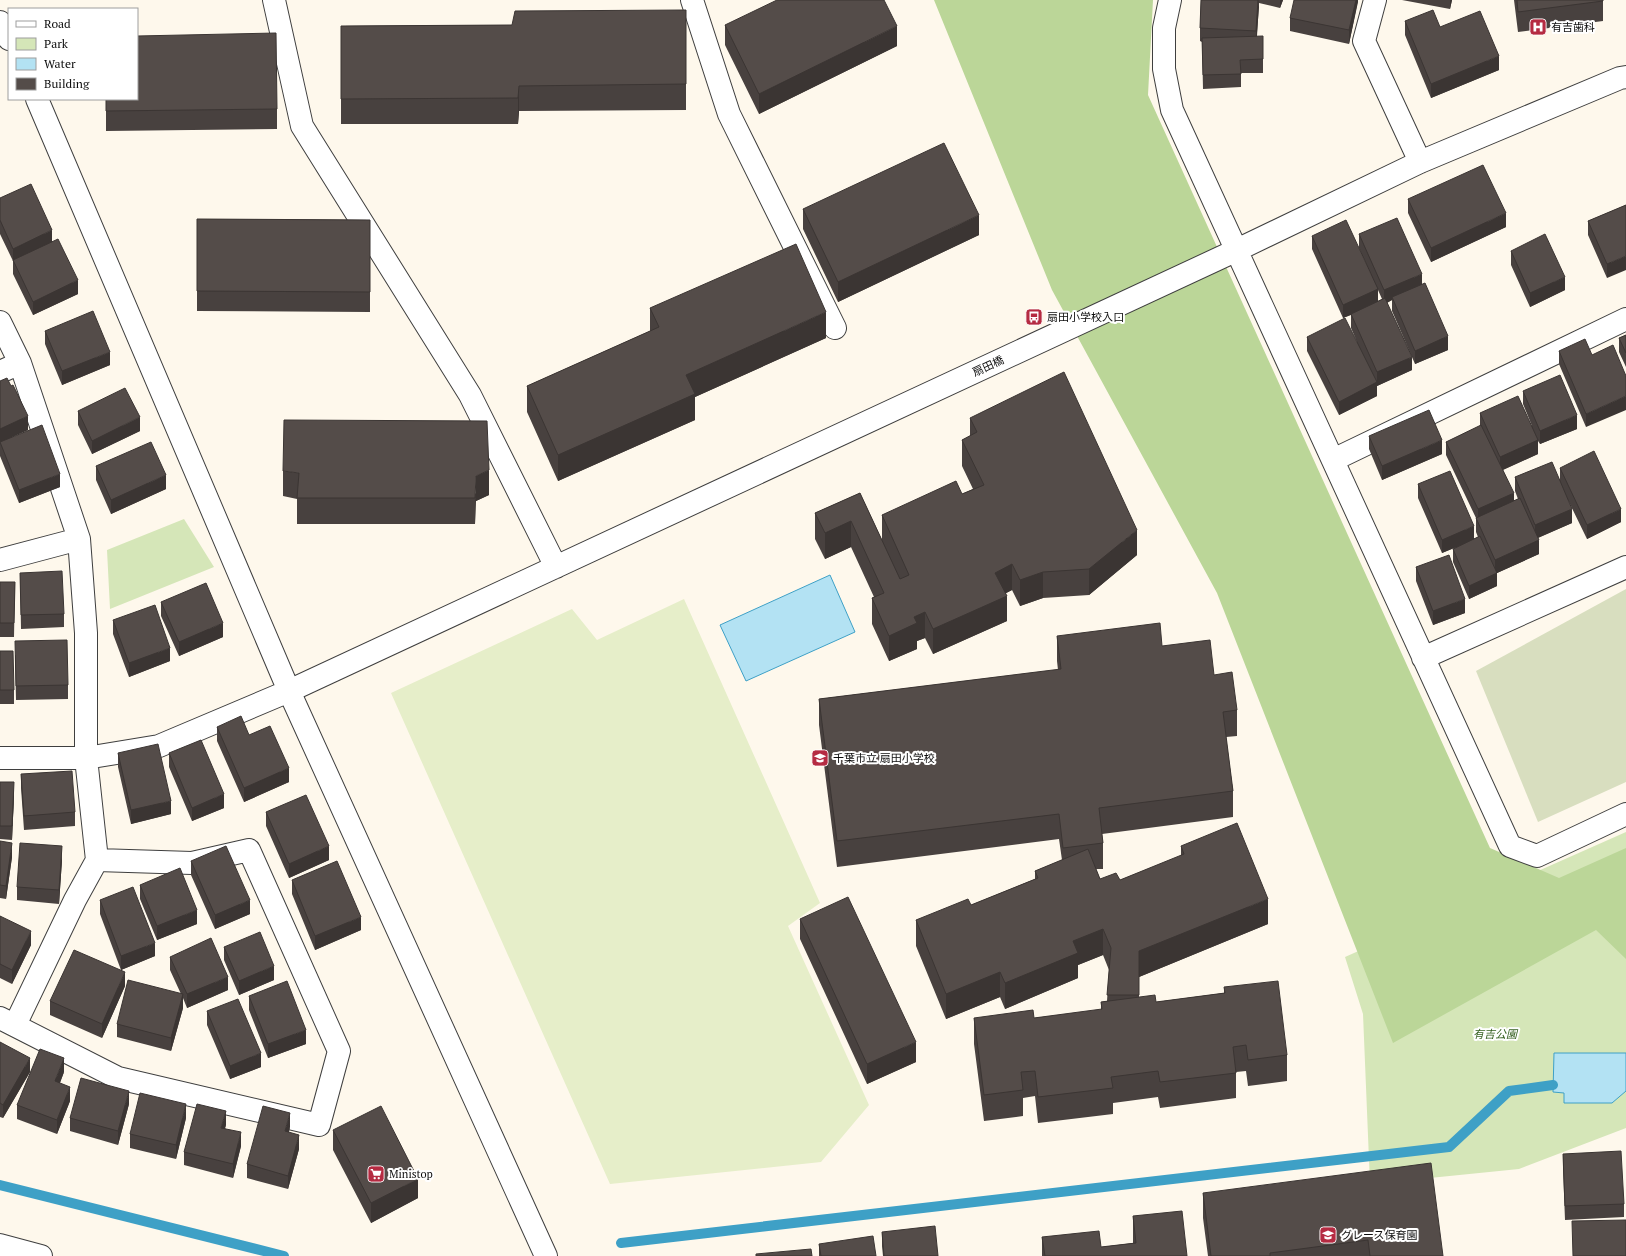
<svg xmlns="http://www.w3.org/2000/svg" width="1626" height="1256" font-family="'PT Serif','Noto Sans JP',serif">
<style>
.green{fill:#d5e6b8}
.forest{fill:#bbd698}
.cemetery{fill:#d8debf}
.pitch{fill:#e6eec9}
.water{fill:#b3e2f3;stroke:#3ea0c6}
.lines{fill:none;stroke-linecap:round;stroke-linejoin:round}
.stream{stroke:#3ea0c6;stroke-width:10}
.minor-casing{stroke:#3f3f3f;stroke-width:24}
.minor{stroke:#fff;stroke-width:22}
.wall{fill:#48413f;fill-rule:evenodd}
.shaded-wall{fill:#3b3533}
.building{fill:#544c49;stroke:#3b3533}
.labels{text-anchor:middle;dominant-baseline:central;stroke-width:4;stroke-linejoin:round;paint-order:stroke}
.poi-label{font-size:11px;fill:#0c0c0c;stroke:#fff;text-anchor:start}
.street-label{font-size:11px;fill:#0c0c0c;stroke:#fff}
.park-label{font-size:11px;font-style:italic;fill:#356020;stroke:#fff}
</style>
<rect width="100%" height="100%" fill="#fef8ec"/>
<!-- green -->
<path class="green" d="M184 519 214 567 110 609 107 550Z
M1626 832V1128L1519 1169 1370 1184 1363 1014 1345 957Z"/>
<!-- forest -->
<path class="forest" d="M934 0H1153L1148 95 1490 848 1559 878 1626 848V959L1596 930 1393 1043 1217 593 1052 290Z"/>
<!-- cemetery -->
<path class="cemetery" d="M1626 589V782L1538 822 1476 671Z"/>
<!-- pitch -->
<path class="pitch" d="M684 599 820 903 788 926 869 1105 821 1162 610 1184 391 693 572 609 597 640Z"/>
<!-- water -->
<path class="water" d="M830 575 855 632 746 681 720 625Z
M1554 1053H1626V1091L1612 1103H1564V1093L1553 1092Z"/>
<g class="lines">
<!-- stream -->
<path class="stream" d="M0 1185 284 1256
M621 1243 1449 1147 1509 1091 1553 1085"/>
<!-- minor casing -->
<g class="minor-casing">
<path id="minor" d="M274 0 302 126 470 395 556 567
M692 0 729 114 835 328
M1170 0 1164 28V69L1172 110 1510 846 1537 856 1626 814
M1375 0 1364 41 1420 162
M0 22 9 39
M37 99 289 691 546 1256
M0 322 20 363 79 539 86 633V758L97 860 75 900 15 1025
M0 372 20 363
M1333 460 1626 319
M0 560 79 539
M1423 658 1626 567
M0 758H86L159 746 289 691 1237 250 1420 162 1620 78 1626 77
M0 1018 118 1078 319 1125 339 1051 249 850 192 863 97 860
M0 1245 41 1256"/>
</g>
<!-- minor -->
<use href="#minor" class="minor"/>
</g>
<!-- wall -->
<path class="wall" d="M1201 0H1283L1280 8 1259 3 1257 36 1263 59V73H1241V87L1203 89 1202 42 1200 41V28Z
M1358 0 1349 44 1290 31V18Z
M1402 0H1452L1450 9Z
M1514 0H1603V21L1518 32Z
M686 10V110L519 111 518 124H341V26L512 25Z
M1405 21 1440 27 1499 70 1431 98 1405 35Z
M725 25 897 46 759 114 725 45Z
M106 99H137L277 109V129L106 131Z
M0 198 52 241 78 294 33 315 13 274V261L0 234Z
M1408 199 1506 227 1431 262 1408 213Z
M1626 205 1607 278 1588 235V221Z
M803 209 979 235 838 302 803 229Z
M197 219 370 220V312L197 311Z
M1359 234 1422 284 1448 350 1415 364 1392 311V300L1387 303 1412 370 1377 386V396L1339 415 1307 351V337L1357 342 1351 328V315L1343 318 1312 249V236L1371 275 1359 248ZM1378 290 1382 299 1378 301Z
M1511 251 1565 290 1530 307 1511 265Z
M650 308 826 338 695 397V420L558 481 527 412V386L650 331Z
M45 331 110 365 62 385 45 344Z
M1626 335V367L1619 352V338Z
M1559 351 1592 355 1586 427 1559 364Z
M0 381 28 430 12 437 60 487 19 503 0 456Z
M1523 391 1577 429 1540 444 1538 441V454L1503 470 1514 501 1518 499 1515 491V477L1560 480V468L1621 522 1587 539 1568 500 1572 523 1538 538 1539 554 1497 573V586L1469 599 1453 562V549L1456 547 1442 553 1418 498V484L1474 539 1478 537 1476 532V518L1446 455V442L1480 426V413L1532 426 1523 404Z
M78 411 140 431 92 454 78 425Z
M970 418 1137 555 1089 595 1043 598 1020 606 1012 590 1006 593 1007 621 933 654 925 638 917 641V649L889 661 872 624V598L874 597 851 547 825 559 815 539V513L860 493 882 540V515L962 494 973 489 962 466V440L970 436Z
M1369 436 1442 454 1382 480 1369 449Z
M96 466 166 489 111 514 96 480Z
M283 471 489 495 476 501 475 524H297V499L283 496Z
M1416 567 1465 613 1433 625 1416 581Z
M20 573 64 614V627L21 629Z
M0 582H15L14 637H0Z
M161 602 223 637 179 656 161 616Z
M113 620 170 661 129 677 113 634Z
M1057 636 1162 646 1214 675 1237 710V736L1226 737 1233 791V817L1102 834 1103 843V869H1096L1100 879 1120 880 1181 856V846L1268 924 1139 977V997L1156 1002 1224 993V987L1287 1055V1081L1248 1086 1246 1071 1236 1072V1098L1160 1108 1158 1097 1113 1103V1114L1038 1123 1035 1096 1023 1098V1116L984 1121 974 1044V1018H1034L1101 1010V1002L1107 1001 1109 970 1103 955 1078 965V978L1005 1009 1000 997 946 1019 916 946V920L971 905 1035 879V871L1062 860 1059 839 837 867 819 725V699L1058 670 1057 661Z
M0 651 14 690V704H0Z
M15 655 68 685V699L16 700Z
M217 727 249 735 289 782 244 802 217 741Z
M118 753 171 814 131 824 118 767Z
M169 753 224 808 192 821 169 767Z
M21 774 75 812V826L24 830 21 788Z
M0 782 14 796 12 840 0 839Z
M266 812 329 860 289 878 266 826Z
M0 841 12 857 6 899 0 898Z
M62 860 59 904 17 900V887Z
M191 861 250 914 215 929 191 875Z
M292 880 361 930 315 950 292 894Z
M140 885 197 924 157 940 140 899Z
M100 900 155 956 121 970 100 914Z
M0 916 31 945 12 984 0 978Z
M800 919 916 1062 867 1084 800 939Z
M224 947 274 980 239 995 224 960Z
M170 957 228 990 187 1008 183 998V1008L171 1051 117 1037V1024L181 994 170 970Z
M125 986 102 1038 50 1015V1001Z
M249 996 306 1044 268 1058 249 1010Z
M207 1011 261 1067 230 1079 207 1025Z
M0 1042 30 1072 3 1118 0 1117Z
M64 1072 60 1083 70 1101 57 1134 17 1119V1105Z
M129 1104 118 1145 70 1131V1118Z
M186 1118 176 1159 130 1148V1134Z
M226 1125 225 1128 241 1146 233 1178 184 1165V1152Z
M290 1127 289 1132 299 1149 288 1189 247 1178V1164Z
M333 1130 418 1198 371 1223 333 1150Z
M1563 1154 1624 1204V1217L1565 1220 1563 1168Z
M1203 1193 1443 1256H1208L1203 1218Z
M1133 1216 1187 1256H1042V1237L1101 1247 1133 1243Z
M882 1232 938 1256H883L882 1246Z
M819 1244 876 1256H819Z"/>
<!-- shaded-wall -->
<path class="shaded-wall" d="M1258 0 1259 7 1256 45V31Z
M1280 0H1283L1280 8Z
M1356 0H1358V2L1349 44V30Z
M1450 0H1452L1450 9Z
M897 26V46L759 114V94Z
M1499 56V70L1431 98V84Z
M519 86V111L518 124V98Z
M1506 213V227L1431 262V248Z
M979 215V235L838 302V282Z
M52 230V244L13 261V249Z
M1626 256V270L1607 278V264Z
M1422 274V288L1392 297V300L1384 304V290Z
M1565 277V290L1530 307V293Z
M78 280V294L33 315V302Z
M1378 289V303L1343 318V305Z
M826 312V338L695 397V420L558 481V455L686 375Z
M1448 336V350L1415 364V351Z
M110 352V365L62 385V371Z
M1412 357V370L1377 386V396L1339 415V402L1377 382V372Z
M1626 396V410L1586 427V414Z
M1577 415V429L1540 444V431Z
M28 416V430L0 442V429Z
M140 417V431L92 454V441Z
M1442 440V454L1382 480V466Z
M1538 440V454L1500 471V457Z
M489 470V495L476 501 475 524 476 476Z
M60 474V487L19 503V490Z
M166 475V489L111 514V500Z
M1514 493V507L1478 523V509Z
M1572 509V523L1535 539V525Z
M1621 509V522L1587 539V525Z
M851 521V547L825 559V533Z
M1474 526V540L1442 553V540Z
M1137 530V555L1089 595V569Z
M1539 540V554L1497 573V586L1469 599V586L1495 573V560Z
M1012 564V590L995 599V573Z
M1043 572V598L1020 606V580Z
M1007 596V621L933 654V629Z
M1465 599V613L1433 625V611Z
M925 612V638L917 641V649L889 661V636L914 617Z
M223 623V637L179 656V642Z
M170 648V661L129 677V663Z
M289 768V782L244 802V788Z
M14 782V796L12 840V826Z
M224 794V808L192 821V808Z
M171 801V814L131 824V810Z
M12 843V857L6 899V886Z
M62 846V860L59 904V890Z
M329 846V860L289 878V864Z
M1268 899V924L1139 977V1021V951Z
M250 900V914L215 929V915Z
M197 910V924L157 940V926Z
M361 917V930L315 950V936Z
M1103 929V955L1078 965V978L1005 1009V983L1073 941Z
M31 931V945L12 984V970Z
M155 943V956L121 970V956Z
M274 966V980L239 995V981Z
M125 972V986L102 1038V1024Z
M1000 972V997L946 1019V994Z
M228 977V990L187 1008V994Z
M183 994V1008L171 1051V1038Z
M306 1030V1044L268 1058V1044Z
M916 1042V1062L867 1084V1064Z
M261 1053V1067L230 1079V1066Z
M30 1058V1072L3 1118V1105Z
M64 1058V1072L55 1095V1081Z
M70 1087V1101L57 1134V1120Z
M129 1091V1104L118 1145V1131Z
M186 1104V1118L176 1159V1145Z
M226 1111V1125L221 1141V1128Z
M290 1113V1127L285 1145V1131Z
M241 1132V1146L233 1178V1164Z
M299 1135V1149L288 1189V1176Z
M418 1179V1198L371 1223V1203Z"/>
<!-- building -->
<path class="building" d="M777 0H884L897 26 759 94 725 25Z
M1201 0H1258L1256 31 1200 28Z
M1294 0H1356L1349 30 1290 18Z
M1517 0H1603V1L1518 12Z
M686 10V84L519 86 518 98 341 99V26L512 25 515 11Z
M1433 10 1440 27 1480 11 1499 56 1431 84 1405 21Z
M276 33 277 109 106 111V99H137V36Z
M1263 36V59L1240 60 1241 74 1203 75 1202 38Z
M944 143 979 215 838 282 803 209Z
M1483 165 1506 213 1431 248 1408 199Z
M31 184 52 230 13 249 0 220V198Z
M1626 205V256L1607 264 1588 221Z
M1397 218 1422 274 1384 290 1359 234Z
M197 219 370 220V292L197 291Z
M1346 220 1378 289 1343 305 1312 236Z
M1545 234 1565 277 1530 293 1511 251Z
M58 239 78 280 33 302 13 260Z
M796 244 826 312 686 375 695 394 558 455 527 386 659 327 650 308Z
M1425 283 1448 336 1415 351 1392 297Z
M1385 298 1412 357 1377 372 1351 314Z
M93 311 110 352 62 371 45 331Z
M1345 318 1377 382 1339 402 1307 337Z
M1626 335V353L1619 338Z
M1585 339 1592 355 1613 345 1626 376V396L1586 414 1559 351Z
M1064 372 1137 530 1089 569 1043 572 1020 580 1012 564 995 573 1007 596 933 629 925 612 914 617 917 623 889 636 872 598 884 593 851 521 825 533 815 513 860 493 900 579 909 575 882 515 956 481 962 494 984 485 962 440 977 432 970 418Z
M1560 375 1577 415 1540 431 1523 391Z
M7 378 11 386 13 385 28 416 0 429V381Z
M125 388 140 417 92 441 78 411Z
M1518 396 1538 440 1500 457 1480 413Z
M1429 410 1442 440 1382 466 1369 436Z
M284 420 487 421 489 470 476 476 475 498H297L299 473 283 471Z
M42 425 60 474 19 490 0 442Z
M1481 425 1514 493 1478 509 1446 442Z
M151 442 166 475 111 500 96 466Z
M1594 451 1621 509 1587 525 1560 468Z
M1552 462 1572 509 1535 525 1515 477Z
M1450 471 1474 526 1442 540 1418 484Z
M1520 498 1539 540 1495 560 1476 518Z
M1480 536 1497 573 1469 586 1453 549Z
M1449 555 1465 599 1433 611 1416 567Z
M62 571 64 614 21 615 20 573Z
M0 582H15L14 623H0Z
M206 583 223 623 179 642 161 602Z
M155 605 170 648 129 663 113 620Z
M1160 623 1162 646 1210 640 1214 675 1232 672 1237 710 1223 712 1233 791 1099 808 1103 843 1063 848 1059 814 837 841 819 699 1061 669 1057 636Z
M67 640 68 685 16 686 15 641Z
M0 651H13L14 690H0Z
M241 716 249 735 270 726 289 768 244 788 217 727Z
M201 740 224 794 192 808 169 753Z
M158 744 171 801 131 810 118 753Z
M72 771 75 812 24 816 21 774Z
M0 782H14L12 826H0Z
M306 795 329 846 289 864 266 812Z
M1237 823 1268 899 1139 951V995H1107L1111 948 1103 929 1073 941 1078 953 1005 983 1000 972 946 994 916 920 968 899 971 905 1038 878 1035 871 1088 849 1100 879 1116 873 1120 880 1184 854 1181 846Z
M0 841 12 843 6 886 0 885Z
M20 843 62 846 59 890 17 887Z
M226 846 250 900 215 915 191 861Z
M337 861 361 917 315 936 292 880Z
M180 868 197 910 157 926 140 885Z
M133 887 155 943 121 956 100 900Z
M848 897 916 1042 867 1064 800 919Z
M0 916 31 931 12 970 0 964Z
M260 932 274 966 239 981 224 947Z
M211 938 228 977 187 994 170 957Z
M74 950 125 972 102 1024 50 1001Z
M128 980 183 994 171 1038 117 1024Z
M287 981 306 1030 268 1044 249 996Z
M1278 981 1287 1055 1248 1060 1246 1045 1233 1047 1236 1073 1160 1082 1158 1071 1111 1077 1113 1088 1038 1097 1035 1071 1021 1072 1023 1090 984 1095 974 1018 1033 1010 1034 1018 1102 1009 1101 1002 1155 995 1156 1002 1225 993 1224 987Z
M238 999 261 1053 230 1066 207 1011Z
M0 1042 30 1058 3 1105 0 1103Z
M40 1049 64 1058 55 1081 70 1087 57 1120 17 1105Z
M81 1078 129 1091 118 1131 70 1118Z
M140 1093 186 1104 176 1145 130 1134Z
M197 1104 226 1111 221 1128 241 1132 233 1164 184 1152Z
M263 1106 290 1113 285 1131 299 1135 288 1176 247 1164Z
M381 1106 418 1179 371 1203 333 1130Z
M1621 1151 1624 1204 1565 1206 1563 1154Z
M1431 1163 1443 1256H1370L1368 1240 1270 1253V1256H1211L1203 1193Z
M1182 1211 1187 1256H1045L1042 1237 1099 1231 1101 1247 1136 1243 1133 1216Z
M1626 1220V1256H1573L1572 1221Z
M935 1226 938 1256H884L882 1232Z
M873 1236 876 1256H821L819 1244Z
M811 1249 812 1256H756V1254Z"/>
<!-- icons -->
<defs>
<g id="hospital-square" transform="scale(0.9)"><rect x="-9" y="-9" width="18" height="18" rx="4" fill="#b52b42" stroke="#fff"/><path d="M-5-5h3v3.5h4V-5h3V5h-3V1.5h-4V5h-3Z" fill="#fff"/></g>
<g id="bus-square" transform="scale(0.9)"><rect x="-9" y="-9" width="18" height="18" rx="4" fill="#b52b42" stroke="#fff"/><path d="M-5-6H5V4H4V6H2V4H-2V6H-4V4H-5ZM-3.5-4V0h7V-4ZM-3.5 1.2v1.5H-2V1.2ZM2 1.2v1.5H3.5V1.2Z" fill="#fff"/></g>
<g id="school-square" transform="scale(0.9)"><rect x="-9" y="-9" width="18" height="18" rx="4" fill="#b52b42" stroke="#fff"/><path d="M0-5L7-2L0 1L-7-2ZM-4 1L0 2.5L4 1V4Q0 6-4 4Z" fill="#fff"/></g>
<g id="supermarket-square" transform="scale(0.9)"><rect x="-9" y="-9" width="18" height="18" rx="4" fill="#b52b42" stroke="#fff"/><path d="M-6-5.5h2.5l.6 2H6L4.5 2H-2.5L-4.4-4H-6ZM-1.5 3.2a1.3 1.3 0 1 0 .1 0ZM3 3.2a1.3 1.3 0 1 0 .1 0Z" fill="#fff"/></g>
</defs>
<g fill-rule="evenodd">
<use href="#hospital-square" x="1538" y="27"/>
<use href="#bus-square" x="1034" y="317"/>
<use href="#school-square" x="820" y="758"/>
<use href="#supermarket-square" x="376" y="1174"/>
<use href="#school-square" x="1328" y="1235"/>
</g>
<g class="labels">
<!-- poi labels -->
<g class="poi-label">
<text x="1551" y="27">有吉歯科</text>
<text x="1047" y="317">扇田小学校入口</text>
<text x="833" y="758">千葉市立 扇田小学校</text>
<text x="389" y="1174">Ministop</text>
<text x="1341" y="1235">グレース保育園</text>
</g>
<!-- street labels -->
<g class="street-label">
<text transform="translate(988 366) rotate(-25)">扇田橋</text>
</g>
<!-- park labels -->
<g class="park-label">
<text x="1495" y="1034">有吉公園</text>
</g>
</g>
<!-- legend -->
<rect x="8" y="8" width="130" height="92" fill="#ffffff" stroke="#9e9e9e"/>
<rect x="16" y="21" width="20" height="6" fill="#ffffff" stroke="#9e9e9e"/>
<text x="44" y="28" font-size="12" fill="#0c0c0c">Road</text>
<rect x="16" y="38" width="20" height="12" fill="#d5e6b8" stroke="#9e9e9e"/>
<text x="44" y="48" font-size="12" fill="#0c0c0c">Park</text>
<rect x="16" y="58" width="20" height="12" fill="#b3e2f3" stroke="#9e9e9e"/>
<text x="44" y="68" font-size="12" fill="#0c0c0c">Water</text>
<rect x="16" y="78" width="20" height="12" fill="#544c49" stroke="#9e9e9e"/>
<text x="44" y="88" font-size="12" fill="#0c0c0c">Building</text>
</svg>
